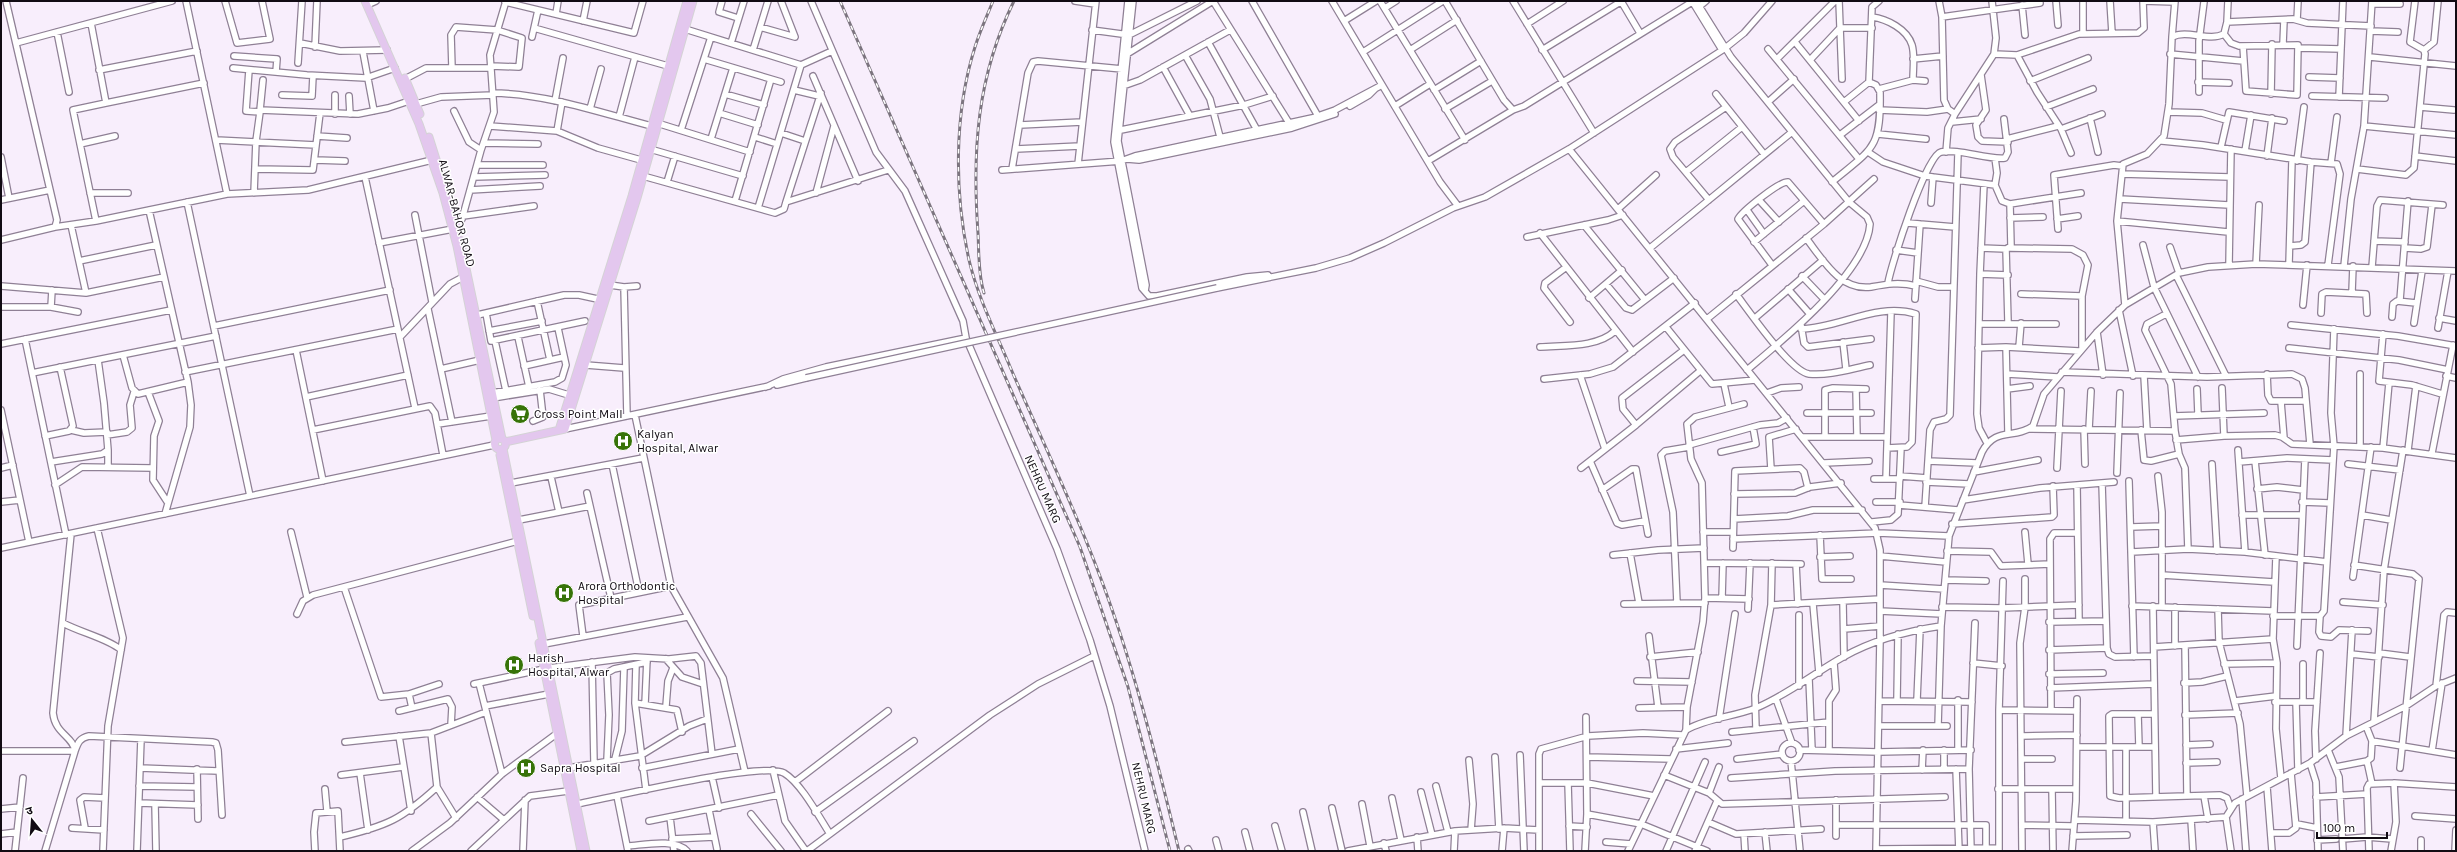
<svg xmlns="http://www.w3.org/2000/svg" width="2457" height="852" font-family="Karla,'Noto Sans Devanagari',sans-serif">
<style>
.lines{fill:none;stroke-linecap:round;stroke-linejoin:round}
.minor-casing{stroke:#8f8095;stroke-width:8}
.major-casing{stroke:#d4d3d5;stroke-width:9}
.minor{stroke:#fff;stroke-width:5.5}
.major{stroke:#e3c7ee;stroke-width:7}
.rail-casing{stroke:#7c757f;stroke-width:3}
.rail{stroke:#fff;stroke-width:1.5;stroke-dasharray:4.5;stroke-linecap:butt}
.minor-bridge-casing{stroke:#8f8095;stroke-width:8;stroke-linecap:butt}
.minor-bridge{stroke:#fff;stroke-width:5.5}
.labels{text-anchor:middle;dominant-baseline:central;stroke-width:3;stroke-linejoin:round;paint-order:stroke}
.street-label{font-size:12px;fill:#110b13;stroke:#fff}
.poi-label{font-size:12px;fill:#110b13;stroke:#fff;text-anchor:start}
</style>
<rect width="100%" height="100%" fill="#f8eefc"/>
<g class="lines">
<!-- minor casing -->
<g class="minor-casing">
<path id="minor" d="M186 1 227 194
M225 1 237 43 270 39 262 1
M722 1 719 12 738 18
M811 1 876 152 905 191 963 321 966 338
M1075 1 1095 4
M1128 1 1114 142 1142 288 1149 296H1157L1247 277 1268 275
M1133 1 1118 141 1146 285 1145 291
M1213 1 1291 126
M1252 1 1318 116
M1332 1 1440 182 1458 206
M1380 1 1465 140
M1445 1 1504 100 1513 110 1524 106 1692 2
M1513 1 1594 133
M1621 1 1640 33
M1692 1 1722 50
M1696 1 1731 57 1849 202 1867 217 1870 224C1867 272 1783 340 1747 370
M1839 1 1842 79
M1939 1 1942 17 1944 100 1948 109 1955 114
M2056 1 2058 25
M2110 1 2112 33
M2143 1 2175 2
M505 2 634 33 643 1
M2372 4H2400
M367 5 376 1
M2022 5 2025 35
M1700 6 1706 1
M1385 8 1396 1
M556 14 558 1
M1872 17C1887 19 1907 29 1912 45 1915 55 1913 69 1913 80
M1942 17 2040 3
M2297 20 2298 1
M583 21 587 1
M1344 21 1376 1
M2227 22 2293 19 2307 23 2371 26
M91 23 106 103 73 110 96 221
M1527 24 1563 1
M760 27 795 37 781 1
M534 28 668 66
M685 29 801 65
M1092 30 1129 35 1197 1
M2371 31 2398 32
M57 32 69 92
M2083 34V1
M2224 34 2231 43 2239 46 2298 45 2297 95 2246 91 2243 46
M532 37 538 10
M2172 37 2175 1
M1208 42 1257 130
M1795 42 1859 121
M16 43 172 1
M300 43 340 51 387 50
M731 43 744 1
M2283 44 2284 20
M315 47 317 1
M2299 48 2341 49
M1768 49 1859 159
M753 50 768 1
M1410 50 1457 20
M1542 50 1622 1
M2424 50 2434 42 2438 1
M363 52 374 111
M1363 52 1443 1
M1127 54 1213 1
M1994 54 2017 55 2079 34 2138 33 2144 28 2143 1
M2170 54 2243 61
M1185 55 1210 99 1220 137
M2017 55 2037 92 2061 129 2102 114
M234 56 277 59 276 72
M2370 57 2456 66
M704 59 781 82
M1777 59 1835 1
M1913 59 1943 56
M1810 60 1840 28H1872
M298 63 302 1
M1163 67 1190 116
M233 68 307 75 366 78 395 68
M452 68 451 35 456 27 497 30 522 38 519 67 491 66
M99 70 197 51
M249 70 246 111 260 112 256 141 254 193
M1981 75 1986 110 1976 125 1978 137 1982 141 2008 142
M813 76 858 181
M2309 77 2340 78
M405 79 426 68H491
M263 80 260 110 358 114 388 108 409 101
M2030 81 2088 58
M2198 82 2229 83
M1123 86 1140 80 1230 30
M1879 89 1913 80 1925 81
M794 90 819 96
M1434 90 1481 61
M2199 92V41L2204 2
M493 93C548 94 601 113 655 127
M725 94 764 105
M1716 94 1764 154
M2271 94 2272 44
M282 95 312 96 313 76
M349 96 350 114
M2312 96 2385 98
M2339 97 2343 1
M555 101 563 58
M1768 102 1794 79
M1844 102 1869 82 1872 7 1879 1
M106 103 204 83
M416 104 441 97 493 95
M1350 106 1369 95 1375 89
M1395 106 1430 84
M2046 107 2093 89
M2420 107 2454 110
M590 109 601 69
M1445 109 1492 81
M1879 110 1927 112 1948 109
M454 111 469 142 481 150
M2168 112 2202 113 2226 120
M719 113 758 125
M335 114V95
M619 117 635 57
M2090 118 2098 152
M1952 122 1981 119
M657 123 750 152
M1020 125 1082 122
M490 126 557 131 598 148 641 160
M2364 126 2456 135
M2061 129 2071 153
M681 130 711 37
M557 131 562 102
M1116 131 1244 105 1273 96
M781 133 805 141
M1878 134 1926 139
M1840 135 1879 105
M317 136 347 138
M755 137 777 144
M711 139 733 68
M2007 139 2058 126
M216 140 316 145
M2162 141 2203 145 2311 162 2337 164 2340 174 2328 265
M484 143 538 144
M80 144 115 136
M2221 147 2229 112 2284 121
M650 149 743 176
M1016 149 1080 146
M1569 149 1875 528 1880 550V640L1876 851
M2245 151 2251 115
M1868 152 1883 162 1925 176 1995 185 2002 201 2010 204 2011 246 2006 249 1981 248
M1946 152 1948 128 1955 114 1994 54 1996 38 1992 1
M2267 156 2272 118
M2415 156 2456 161
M1 157 9 198
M1127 159 1139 160 1292 128 1335 114
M315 160 345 161
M1428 161 1513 110
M2297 161 2304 107
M2331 163 2337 117
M1078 164 1096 1
M477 165H543
M255 169 313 170 320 113
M1012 169 1028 73 1033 62 1038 61 1122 69
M2357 169 2406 175 2414 168 2425 54 2424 50 2410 42 2415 1
M1002 170 1121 161 1135 156 1312 118 1335 110 1382 85
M1686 172 1742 127
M2122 174 2230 177
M643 176 775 213 784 209 786 202 888 170
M365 177 415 408
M474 177 545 175
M667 182 675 156
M1832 182C1873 148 1881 149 1880 92L1876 85 1869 82
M1984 184 1980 274 1977 414 1979 428 1987 443
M1995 185 1997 173 1995 158
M470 190 540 186
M90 193H128
M816 193 834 126
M2120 199 2229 205
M1 200 50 190
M1709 200 1673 157 1670 149 1675 142 1726 107
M1759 200 1779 222
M735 201 771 79
M187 202 250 496
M786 202 821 93
M1931 203 1933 177
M2010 204 2081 193
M758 208 801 65 832 51
M1618 209 1656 175
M1747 210 1764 234
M415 215 432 302
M463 216 534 206
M2010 218 2043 217
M2057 219 2078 216
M2117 221 2228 232
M1908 223 1955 227
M71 225 86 293
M1584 225 1645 300
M55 227 96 221 227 194 308 190 432 160
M457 227 462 219 481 150 494 112 490 55 506 1
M2058 229 2054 175 2114 165 2122 166
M1540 233 1633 352
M1527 237 1608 220 1623 215
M1806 238C1823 260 1840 291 1871 287 1887 284 1900 282 1916 286
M1 240 55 227 57 220 6 1
M2374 241 2405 242
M1754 242 1804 201
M379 243 453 229
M2143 245 2154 287 2198 377
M2290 246 2301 245 2305 242 2311 162
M2170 247 2179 273
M1650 248 1792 132
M2010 248 2072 249 2083 255 2088 265 2082 296V347
M2405 248 2421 249 2427 247 2432 205
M2006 249 2008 322
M1896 250 1918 253
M79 261 156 245
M2256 264 2259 205
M2289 264 2292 160
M1772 265 1738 219C1742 211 1780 181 1788 182L1824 224
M2229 265 2231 149
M2344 266 2351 199 2364 126 2372 1
M2372 267 2377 206 2380 200 2443 205
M1565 268 1545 283 1544 288 1570 322
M1980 274 2008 275
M2176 275 2226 376
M1802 276 1824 299
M1916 281 1938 287H1953
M1888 283C1891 265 1926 155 1941 152 1958 148 1987 160 2005 158L2008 152 2004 119
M1606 284 1626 308 1632 310 1674 278
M610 285 624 287 637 286
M1 286 86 293 164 277
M624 287 627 416
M1217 288 1316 268 1350 258 1384 243 1453 208 1485 197 1569 149 1724 49 1744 33 1772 1
M1788 289 1809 313
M2352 292 2353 266
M1736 294C1749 311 1790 371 1809 374 1829 376 1850 369 1870 365
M2021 294 2082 296
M1589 298 1622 270
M1915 299 1920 224
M2400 300 2408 201
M537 301 550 360
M2125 305 2117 221 2123 164 2147 154 2164 136 2169 104 2172 37C2187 29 2209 42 2224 34L2227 22 2228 1
M2303 305 2307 265
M1 307H51L78 312
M51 307 52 290
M428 309 452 422
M2119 310 2133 376
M486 313 491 341 585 321
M2321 313 2322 294 2326 292 2366 294 2367 313
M473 316 564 295H579L602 300
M2392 317 2393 304 2397 301 2416 303
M1755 318 1823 260
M2439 318 2456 321
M1707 319 1824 224 1874 179
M2414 323 2422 271
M1979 324H2056
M1801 325 1804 343 1808 347 1871 339
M2291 325 2398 336 2456 346
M214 326 390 290
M1666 327 1712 384 1755 380
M2438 328 2448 271
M1801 329C1840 328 1877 302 1916 314L1912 442 1907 447 1887 448
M489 331 542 321
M2097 332 2103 375
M2383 334 2379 381 2412 385 2442 394
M400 337 450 284 463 277
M518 337 529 387
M25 339 66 535
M495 341 506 391
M1843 342 1846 369
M1 344 171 310
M1540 347C1563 345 1597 348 1615 331
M2006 347 2008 433
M2019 347 2021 323
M1978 348 2006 347 2079 351
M2289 348 2399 360 2448 370
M296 350 323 481
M123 355 132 388 138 394 188 382 149 210
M586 365 624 368
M524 366 564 357
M441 369 480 360
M185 372 398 329
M2062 372 2207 377 2292 374 2302 379 2305 388 2310 444
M32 373 216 336
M2007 374 2058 377
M2267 374 2268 395 2271 401H2306
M1580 375 1605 449
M2144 376 2147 430
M2446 376 2456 378
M1544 379 1590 374 1613 367 1695 303
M1724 384 1729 407
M777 385 806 378
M766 387 783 379 826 367 966 338 1057 549 1090 640 1110 706 1145 851
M2222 388 2224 436
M1856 389 1857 437
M2007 389 2030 386
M2197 389 2198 414
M148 392 159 421 154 436 153 480 168 503
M492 393 555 382 562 378 566 365 558 328
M1767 393 1781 388 1799 387
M306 397 408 375
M493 398 549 389 572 396
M2281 402 2284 438
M1 410 29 542
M1807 413H1871
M635 415 671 586 723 678 745 772
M2174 416 2264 413
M533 421 543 417 540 390
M438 424 491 416
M1636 425 1623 409 1622 398 1684 350
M565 429 769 386
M2029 429 2175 431
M2084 429 2085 464
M2089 429 2091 391
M71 430 84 433 107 432
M313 430 430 406 435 413 443 455
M2141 430 2144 460 2151 461 2179 454 2175 431 2171 384 2145 330 2147 324 2166 314
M107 435 127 432 132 428 130 405 134 392
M45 436 69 431 73 426 60 367
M1825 436V390L1833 388 1866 389
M1803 437H1887
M2176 440 2224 436 2275 435 2282 437 2292 444 2383 448 2456 458
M1689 445 1760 425 1778 423 1787 418
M2360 447V374
M2383 448 2389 383
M108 450V466
M2238 450 2245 552
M2408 450 2416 386
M1721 452 1756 444 1753 427
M2432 453 2453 345
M2179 454 2185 468 2188 549
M1590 461 1617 523 1622 525 1645 521
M1928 461 1977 463
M2255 461 2265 555
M51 462 102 454 108 450 104 403 98 360
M2239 462 2287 458 2333 460
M1824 463 1869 461
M612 464 639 592
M2212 464 2217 551
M2348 464 2400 470
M1 468 13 465
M1581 468 1636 425 1700 371
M2057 468 2061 391
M1771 469 1769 437 1796 429
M1974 472 2038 460
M2117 473 2120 393
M1900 476 1927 478
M2158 476 2162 512V607
M551 477 559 512
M1874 479H1900
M1886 479 1891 312
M2129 481 2134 657
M1926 482 1969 484
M511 483 643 458
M55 485 82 467 152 468
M2077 485 2079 621
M2257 489 2277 487 2303 490
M1602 490 1632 469H1636L1648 534
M587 493 611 598
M1734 494 1795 493 1810 487 1841 483
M1963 500 2040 488 2114 482
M1 502 20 500
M1876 502H1900
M2302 502 2330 503
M1899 505 1958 510
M1925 507 1930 430 1934 422 1946 419 1950 415 1958 153
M165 514 190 427 191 405 188 382
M2242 515H2301
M2362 515 2391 520
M1734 519 1788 516 1813 510H1862
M519 520 590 506
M1872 522 1891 520 1898 514 1901 448
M1952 524 2052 517 2054 515 2053 486
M2131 527 2162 526
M97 528 123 638 108 726 103 851
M291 532 307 597
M1703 532H1733
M2025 532 2028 564
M1820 535 1822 579H1851
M1733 539 1878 533 1949 536
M1 548 494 445
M1733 548 1735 471 1800 468 1804 472 1808 488
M1947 551 1991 552 2001 566 2050 564
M2132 552 2188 549 2245 552 2327 562
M1630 553 1639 603
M1613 555 1658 550 1704 548
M1880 556 1946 562
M1820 557 1850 556
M2276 557 2273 639 2277 663 2276 729 2281 778
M1704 563 1801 564
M1796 564 1798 604
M2354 565 2413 574 2419 579 2400 768
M2162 575 2274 582
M2353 577 2371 447
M1945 580 1986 581
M1880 585 1944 589
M344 587 381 697 409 694 439 684
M1705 598 1749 599
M1722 598 1723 563
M1843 602 1844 657
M2343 602 2383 605
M1677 603 1673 512 1661 455 1665 451 1689 447
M1624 604 1705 603
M1813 604 1819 673
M1771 605 1880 599
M2132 606 2273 611
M2153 606 2156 797
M1942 607 2002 608 2079 605
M1748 609 1750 563
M2218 609 2219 642 2240 724 2247 796
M1880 611 1942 614
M297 614 303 601 313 595 518 541
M1799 615V686
M2273 616H2320L2324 611 2334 446 2331 413 2334 329
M2320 616 2319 632 2321 636 2331 637 2339 630 2368 631
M2049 622 2106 621
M63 623C79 632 109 639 121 650
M1844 629 1880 626
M583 636 579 605 671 586
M1649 636 1658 707
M544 644 687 617
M2185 645 2187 796
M2175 646V607
M2297 646 2305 459
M2154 647 2273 639
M2107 648 2109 654 2115 657 2153 656
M2049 650 2107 648 2102 483
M2379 653 2410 657
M2351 654 2379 657
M1650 657 1698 652
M666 659 682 677 703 684
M592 662 594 763
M1973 663 2002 666
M2224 664 2277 663
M636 665 635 703 646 790
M549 668 635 657 669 659 696 656 701 663 712 754
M2049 674 2103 673
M1809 679 1812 750
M1637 681 1692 682
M479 683 502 774
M2184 683 2202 682 2227 676
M474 684 544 669
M2436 686 2444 615 2447 612 2456 613
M2050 688 2154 684
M409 694 412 708
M1776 699 1792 743
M1897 700 1898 634
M1917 700 1920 629
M1881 701 1972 702
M2235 701 2276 696
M2303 701V664
M2275 702H2317
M2296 702 2298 770
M635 703 677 710 682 732
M645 704 647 659
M485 706 549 694
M666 706 668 681 673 668
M1639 708 1687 707
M1999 710 2077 711
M2051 710 2050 539 2054 533H2077
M399 711 448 699 452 707 451 725
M2138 714 2139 747
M2154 714H2112L2109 716 2110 796 2119 798 2220 795 2227 798 2231 809
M2185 715 2238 713
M1719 719 1735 614
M2374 721 2384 570 2403 450
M1880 726H1947
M1938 726 1941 626 1949 536 1982 452C1996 426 2014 440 2033 426L2044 394 2097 332 2125 305 2179 273 2208 267 2256 264 2456 271
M1756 729 1755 695 1771 605 1772 563
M1686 730 1687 707 1703 622 1705 598 1702 483 1691 459 1687 424 1695 417 1744 404
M1732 732 1829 722
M431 733 486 712
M399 736 411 811
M2022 736 2077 735
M2346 736 2352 630
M2372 741 2456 755
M345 742 431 733 437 787 456 818
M1782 752a9 9 0 1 1 18 0a9 9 0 1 1-18 0Z
M2186 745 2210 744
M2077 747H2155
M2126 747V820
M1676 749 1728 743
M1799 750 1879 752 1971 750
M1829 750V701L1836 690 1834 663
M1958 750V700
M2328 750 2339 777 2343 851
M1 751H75C78 742 80 738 89 736L212 742 216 743 218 750 222 815
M2432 751 2442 683
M1520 755 1524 851
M1495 757 1499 829
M1587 757 1671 759
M615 759 622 731 624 668
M1737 759 1782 754
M2022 759H2052
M2316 759 2315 731 2320 653
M607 760 609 715 607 673 614 669 647 662
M1469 760 1473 804 1471 830
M1791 761 1800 851
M2367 761 2372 784
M2186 763 2217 762
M2310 763 2316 782 2318 851
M2336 767 2367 761 2371 758 2372 741 2366 726
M140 768 218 771
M568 768 640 756 689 726 707 719
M642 768 739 749
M197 769 198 819
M1944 769V750
M1956 769 1959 851
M773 770 785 821 806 851
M1922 770 1923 750
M360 773 368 830
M341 775 403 767
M1664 775 1709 793 1722 804 1945 797
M712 777 719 808
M1731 778 1835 771 1969 769
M795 782 888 711
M1540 783H1587L1654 796
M1568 783 1570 851
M139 786 197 787
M1436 786 1448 832
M2267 787 2272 851
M325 789 327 811
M1998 789H2076
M2052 789 2053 851
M1421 792 1432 835
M1709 793 1719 767
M617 796 628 851
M2204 796 2208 819
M477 797 504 820
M2316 797 2367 794
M1392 798 1401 840
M2242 799 2246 851
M139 803 198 805
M155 804 156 851
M577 804C610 798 762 761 784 773 801 783 819 817 830 834
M1362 804 1370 846
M1332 808 1342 851
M1 809 20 807
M709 810 717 849
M815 812 914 741
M1303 812 1312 851
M751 814 781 851
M1587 814 1641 824 1707 851
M2415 816 2456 819
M670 817 674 851
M2226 817 2231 851
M2075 820 2153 822 2226 817 2235 803 2310 763 2346 736 2406 706 2436 686 2456 678
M2191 820 2193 851
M649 821 778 795
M1708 822 1736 834 1821 829
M2153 822 2155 851
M2297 824 2317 828
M1836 825H1986V851
M2022 825 2074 826
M1275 826 1282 851
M1569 826 1587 827
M72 828 104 830
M85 828 80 800 84 797 105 798
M1245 832 1250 851
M1765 832 1767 851
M2272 833H2289L2296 828 2291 773
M1 834 17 832
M1744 834 1745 851
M1836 836V800
M2073 836 2127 835
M340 837C387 826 402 819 437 787
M1417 837 1418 851
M672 839 714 837
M2343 839 2367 837 2392 839
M1216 840 1219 851
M2317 840 2336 839
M1606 842 1631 844
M1384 843 1386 851
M627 846C644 845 674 838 687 851
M1188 849 1189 851
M1876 849 1999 848
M15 851 23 778
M45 851 75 751C73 736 55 734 53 713L71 534
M137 851 141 739
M315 851 314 832 316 813 338 811 340 851
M412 851 450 823 502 774 559 732
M471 851 530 796 568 791
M523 851 525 800
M807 851 990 715 1038 684 1094 656
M1348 851 1455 831 1504 828 1539 830
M1454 851 1455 831
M1502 851 1504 828
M1539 851V754L1541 749 1588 736 1643 733 1683 735
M1585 851 1587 814 1586 717
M1628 851 1686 730C1707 718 1733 717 1756 708 1787 695 1813 674 1843 657 1873 640 1907 631 1941 626
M1666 851 1705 762
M1695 851 1717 801
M1971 851 1969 769 1975 623
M1999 851V710L2003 581
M2022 851 2020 643 2025 607V579
M2072 851 2076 801 2077 699
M2369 851 2367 788 2369 784 2394 783 2456 787
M2391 851 2396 822 2394 783
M2421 851V840
M2455 851 2456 830"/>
</g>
<!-- major casing -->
<g class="major-casing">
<path id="major" d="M365 1 419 124 443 193 457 246 496 440
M405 78 420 114
M429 137 457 226
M460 240 502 439
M559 430 632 196 687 1
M494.5 444a5.5 5.5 0 1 1 11 0a5.5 5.5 0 1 1-11 0Z
M505 442 565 429 637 198 693 1
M503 449 586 851
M500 455 533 616
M539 643 581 851"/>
</g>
<!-- minor -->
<use href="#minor" class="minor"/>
<!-- major -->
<use href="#major" class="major"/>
<!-- rail casing -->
<g class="rail-casing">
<path id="rail" d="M840 1 1080 547 1128 687 1170 851
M993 1C987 16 980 31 975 47 954 113 954 192 969 260 978 298 996 333 1011 369 1040 436 1072 502 1098 571 1133 662 1156 756 1179 851
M984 293C978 274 979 252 978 233 972 150 977 76 1014 1"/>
</g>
<!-- rail -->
<use href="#rail" class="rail"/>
<!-- minor-bridge casing -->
<g class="minor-bridge-casing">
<path id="minor-bridge" d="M806 378 1217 288"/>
</g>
<!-- minor-bridge -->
<use href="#minor-bridge" class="minor-bridge"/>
</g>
<!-- icons -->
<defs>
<g id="supermarket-disc" transform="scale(1)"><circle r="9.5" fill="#377308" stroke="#fff"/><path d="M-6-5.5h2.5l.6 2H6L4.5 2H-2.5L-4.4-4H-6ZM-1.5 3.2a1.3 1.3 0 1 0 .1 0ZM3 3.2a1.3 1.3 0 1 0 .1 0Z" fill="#fff"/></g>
<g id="hospital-disc" transform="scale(1)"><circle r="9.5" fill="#377308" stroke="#fff"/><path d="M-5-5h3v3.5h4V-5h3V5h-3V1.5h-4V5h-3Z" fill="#fff"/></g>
</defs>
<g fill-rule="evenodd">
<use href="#supermarket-disc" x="520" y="414"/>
<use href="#hospital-disc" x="623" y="441"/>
<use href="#hospital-disc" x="564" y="593"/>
<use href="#hospital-disc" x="514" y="665"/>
<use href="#hospital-disc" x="526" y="768"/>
</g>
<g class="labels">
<!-- street labels -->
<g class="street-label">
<text transform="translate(457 213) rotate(75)">ALWAR-BAHOR ROAD</text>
<text transform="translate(1043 489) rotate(66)">NEHRU MARG</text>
<text transform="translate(1144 798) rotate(77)">NEHRU MARG</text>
</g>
<!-- poi labels -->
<g class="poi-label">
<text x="534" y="414">Cross Point Mall</text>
<text x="637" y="434">Kalyan<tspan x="637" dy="14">Hospital, Alwar</tspan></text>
<text x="578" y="586">Arora Orthodontic<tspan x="578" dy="14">Hospital</tspan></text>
<text x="528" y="658">Harish<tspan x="528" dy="14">Hospital, Alwar</tspan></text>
<text x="540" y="768">Sapra Hospital</text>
</g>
</g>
<!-- border -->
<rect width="2457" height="852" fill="none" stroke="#110b13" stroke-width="4"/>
<!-- north arrow -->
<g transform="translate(32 820) rotate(343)" stroke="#ffffff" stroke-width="3" paint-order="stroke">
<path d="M0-3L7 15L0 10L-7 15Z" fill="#110b13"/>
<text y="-6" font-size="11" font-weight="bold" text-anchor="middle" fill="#110b13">उ</text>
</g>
<!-- scale -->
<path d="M2317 832v6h70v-6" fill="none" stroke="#110b13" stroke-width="2"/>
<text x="2323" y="832" font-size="12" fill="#110b13" stroke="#ffffff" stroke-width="3" paint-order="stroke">100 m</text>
</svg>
